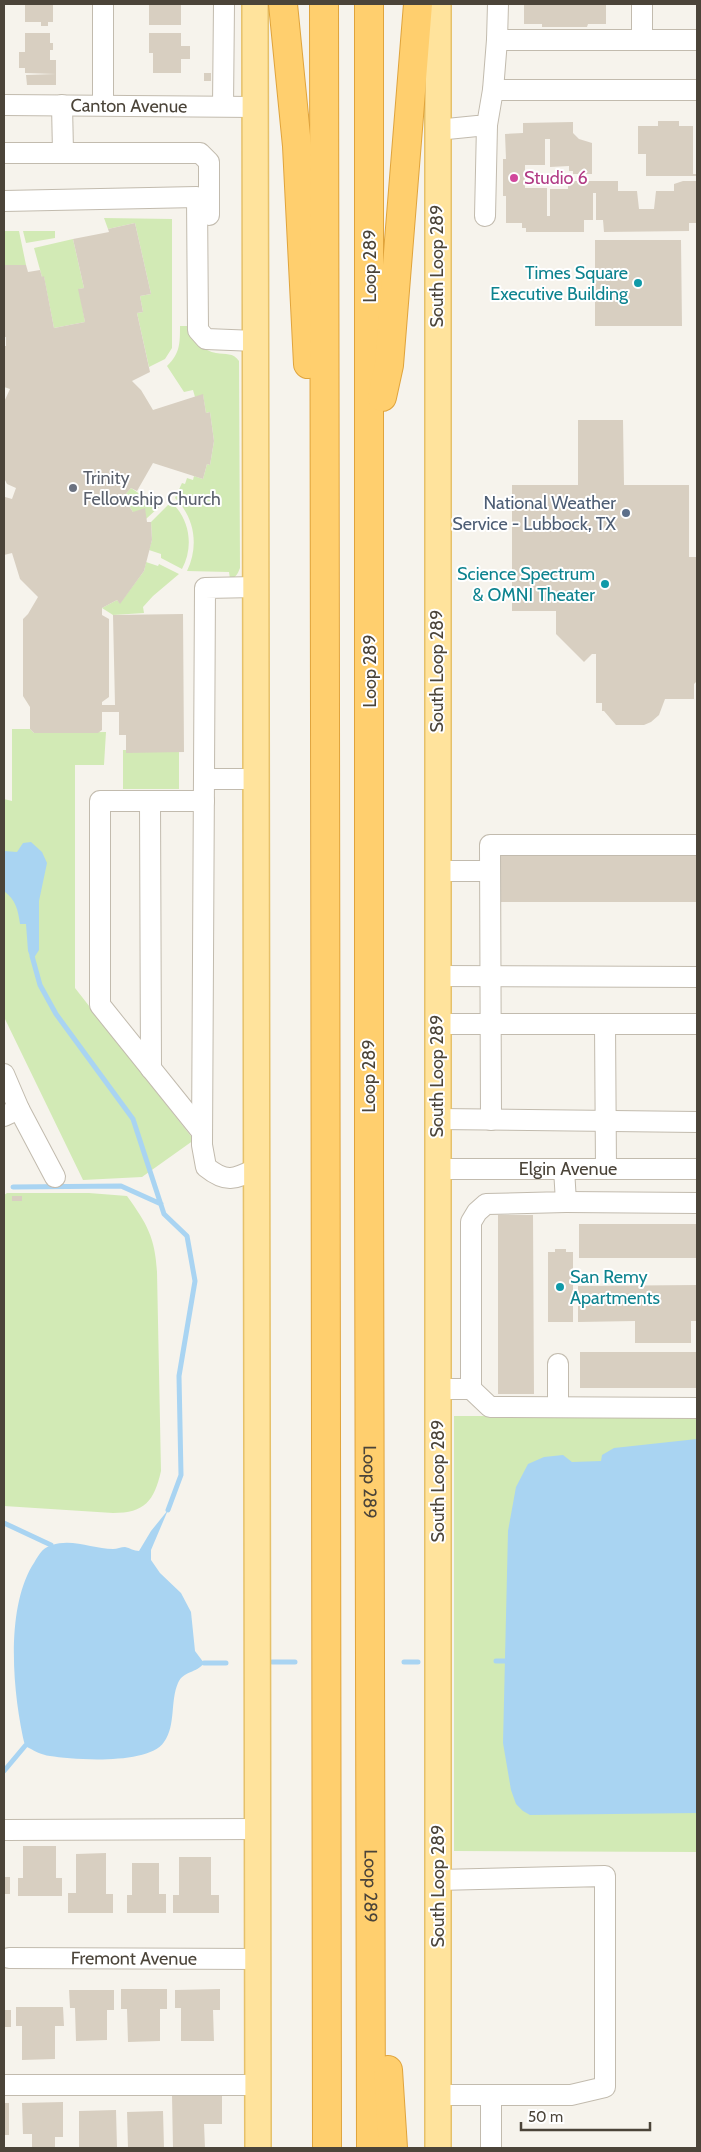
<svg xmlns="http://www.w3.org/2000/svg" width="701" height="2152" font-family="Cabin,sans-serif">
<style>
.green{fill:#d2eab5}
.water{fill:#a9d4f2}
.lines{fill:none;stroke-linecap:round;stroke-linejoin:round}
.stream{stroke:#a9d4f2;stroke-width:5}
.building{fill:#d8cfc1}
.minor-casing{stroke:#c2bbae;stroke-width:22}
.major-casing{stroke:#e6c16a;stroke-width:28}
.highway-casing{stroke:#e0a43c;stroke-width:30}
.minor{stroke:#fff;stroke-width:20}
.major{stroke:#ffe39c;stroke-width:25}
.highway{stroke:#ffcf6e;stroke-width:28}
.hotel-dot{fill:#d1479c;stroke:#fff;stroke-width:2}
.culture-dot{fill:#0f9aa8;stroke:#fff;stroke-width:2}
.worship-dot{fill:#6b7280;stroke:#fff;stroke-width:2}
.service-dot{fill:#5c6f8a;stroke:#fff;stroke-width:2}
.labels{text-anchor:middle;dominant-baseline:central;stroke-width:4;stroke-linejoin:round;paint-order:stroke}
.street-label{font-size:18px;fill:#4b4439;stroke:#fff}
.hotel-label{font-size:18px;fill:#b23c85;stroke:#fff;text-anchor:start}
.culture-label{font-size:18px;fill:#0d838f;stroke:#fff;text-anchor:end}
.worship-label{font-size:18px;fill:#5b616d;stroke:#fff;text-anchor:start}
.service-label{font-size:18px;fill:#4e5e75;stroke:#fff;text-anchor:end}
</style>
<rect width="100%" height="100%" fill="#f6f3ec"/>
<!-- green -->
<path class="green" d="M104 218 172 219V348L165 359 149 367 137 313 143 312 140 296 151 294 135 223 108 229Z
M4 231H19L26 265H4Z
M23 231H55V238L26 243Z
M73 239 84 288 79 289 85 322 54 328 44 277H42L34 248Z
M180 326H193L200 346C205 349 210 352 216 353 226 355 233 352 239 361L240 568C238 573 236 578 230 579L229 572 187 571C199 546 195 518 175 498L182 483 185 484 187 478 193 480 194 476 203 479 207 464 210 465 214 441 210 412 206 413 203 395 195 397 193 390 184 392 167 366C180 354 180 343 180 326Z
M131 488 159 507 146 519 133 512 123 497Z
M171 502C190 519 194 547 182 569L161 558V554L149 550 152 540 151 522Z
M146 562 158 566 159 564 179 574 153 596 143 607 144 613 113 615 102 608 117 600 120 603 144 571Z
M12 729H30L34 733 106 732 104 765H75V988L194 1140 142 1177 83 1180 4 1017V799L12 801Z
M179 744V789H123V750H142Z
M7 1193H89L127 1196C147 1224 155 1237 157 1272L161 1471C154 1501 145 1513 113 1513L4 1506V1195Z
M454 1416H697V1852L454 1851Z"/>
<!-- water -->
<path class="water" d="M31 842 42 852 47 863 39 901V950L32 961 28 951 26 924H20C18 910 16 900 4 891V851L17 852 23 843Z
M697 1439V1813L530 1815 523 1811 516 1804 511 1790 503 1743 508 1531 516 1487 528 1464 544 1457 563 1455 572 1462 601 1461 602 1455 614 1448Z
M168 1510 151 1550V1560L160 1573 181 1593 191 1612 195 1651 204 1663C197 1673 183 1671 178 1683 170 1701 176 1725 164 1742 149 1765 74 1760 50 1756 41 1755 33 1750 25 1746 13 1696 5 1612 32 1566 38 1557 41 1548 52 1545 72 1538 94 1549 113 1549 117 1549 121 1547 125 1547 130 1548 134 1551 139 1551L151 1531Z"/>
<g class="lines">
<!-- stream -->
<path class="stream" d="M32 956 40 985 56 1014 133 1119 164 1214 187 1236 195 1281 179 1376 181 1475 168 1510
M13 1187 121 1186 161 1204
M4 1523 51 1545
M496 1661H505
M272 1662H295
M404 1662H418
M204 1663H226
M4 1771 25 1746"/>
</g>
<!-- building -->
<path class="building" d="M25 4H53V22H48V26H41V22H25Z
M149 4H181V25H149Z
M524 4H606V24H588L587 27H542V24H524Z
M25 33H50V43H53V50H50V60H56V74L25 73V68H19V52H25Z
M149 33H181V46H190V59H181V73H153V53H149Z
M204 73H211V81H204Z
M56 74V85H27L26 75Z
M658 121H679V126H693V174H697V176H646V154H638V126H658Z
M573 122V133L579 139 592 143V174H573V171H569V166L550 167V139H545V165H525V188H547V216H550V189H568V184H572V181H618V191H637L639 209H654L656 191H674V184L683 181H697V223H689V231L604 232 603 220H596V193H593V220H584V232H526V228H522V223H506V196H503V159H506L505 134 523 133V123Z
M135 223 151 294 140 296 143 312 137 313 150 372 132 381 141 390 153 410 203 394 206 413 210 412 214 441 210 465 207 464 203 479 153 463 137 491 131 488 123 497 133 512 145 508 147 522H151L152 540 144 571 120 604 117 600 102 608V615L109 619V697L102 702V705H115L113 615 183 614 184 752 126 753V735H119V712H102V730L98 733H34L30 729V707L23 696V619L28 614 38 597 20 579 12 553 4 555V499L5 497 12 499 16 488 7 484 4 478V402L10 389 4 387V346H6V337H4V265H26L28 272 40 270 42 277 44 276 54 328 85 322 78 289 84 288 73 239 109 232 108 229Z
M595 240H681L682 326H595Z
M578 420H623L624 485H689V557H697V681L694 684V699H665L659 715 651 722 644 725H616L604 711H602V703H596V654H592L584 662 556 634V611H512V485H578Z
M501 856H697V902H501Z
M12 1196H22V1201H12Z
M498 1215H533L534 1394H498Z
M579 1224H697V1258H579Z
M555 1249H566V1252H573V1322H548V1252H555Z
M697 1285V1321H691V1343H635V1321L578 1322V1286Z
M580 1352H697V1388H580Z
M23 1846H56V1878H62V1896H18V1878H23Z
M106 1853V1894H113V1913H68V1893H76V1854Z
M179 1857H211V1895H219V1913H173V1895H179Z
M132 1863H159V1894H166V1913H127V1895H132Z
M4 1877H10V1894H4Z
M121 1989H167V2009H160V2041L128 2042 127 2009H121Z
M220 1989V2010H213L214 2041H181V2008H175V1990Z
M69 1990H114V2010H107V2040L76 2041 75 2008H70Z
M16 2007H63L64 2026H55V2059L22 2060V2026H16Z
M4 2010H11V2027H4Z
M172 2095H222V2124H204L205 2148H173Z
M63 2102V2137H55V2148H32V2134H23L22 2103Z
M4 2103H9V2135H4Z
M116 2110 117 2148H79V2111Z
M163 2111 164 2148H128L127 2112Z"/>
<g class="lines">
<!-- minor casing -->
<g class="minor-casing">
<g id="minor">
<path d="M103 4V105"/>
<path d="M498 4 497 40H642"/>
<path d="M642 4V40H697"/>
<path d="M493 90H697"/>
<path id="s1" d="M4 105 255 107"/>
<path d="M62 105 63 152"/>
<path d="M223 106 224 4"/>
<path d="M437 130 487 125 493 90 497 40"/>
<path d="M4 153H200L209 162V215"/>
<path d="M4 201 197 197 198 330 206 339 256 341"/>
<path d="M485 216 487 125"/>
<path d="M256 587 205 588 202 1145 206 1167C227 1184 235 1179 257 1168"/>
<path d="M204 779H257"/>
<path d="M150 801 151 1069"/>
<path d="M437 871H490"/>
<path d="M437 976 697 977"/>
<path d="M437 1024H697"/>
<path d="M605 1024 606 1169"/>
<path d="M4 1074 19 1109 4 1116"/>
<path d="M19 1109 55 1177"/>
<path d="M438 1119 697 1122"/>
<path d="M491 1120 490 845H697"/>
<path d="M202 1132 100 1005V801H204"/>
<path id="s2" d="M438 1169H697"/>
<path d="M566 1202 697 1203"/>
<path d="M558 1364V1407"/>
<path d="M438 1389H471L490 1407 697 1408"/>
<path d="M471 1389V1222L477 1212 486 1204 566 1202 564 1169"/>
<path d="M4 1830 258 1829"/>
<path d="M438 1880 605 1876V2087L571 2095H438"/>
<path id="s3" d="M9 1958 258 1959"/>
<path d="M4 2085H258"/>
<path d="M491 2096V2148"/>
</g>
</g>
<!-- major casing -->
<g class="major-casing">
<path id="major" d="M255 4 258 2148
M438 4V2148"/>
</g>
<!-- highway casing -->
<g class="highway-casing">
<g id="highway">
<path d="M283 4 297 146 308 364"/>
<path d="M324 4 327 2148"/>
<path id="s4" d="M369 4V1171L371 2148"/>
<path d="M382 397 389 365 418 4"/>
<path d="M388 2070 393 2148"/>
</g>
</g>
<!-- minor -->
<use href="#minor" class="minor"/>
<!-- major -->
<use href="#major" class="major"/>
<!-- highway -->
<use href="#highway" class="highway"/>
</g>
<!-- markers -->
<circle class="hotel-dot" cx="514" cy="178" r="5"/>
<g class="culture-dot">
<circle cx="638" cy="283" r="5"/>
<circle cx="605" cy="584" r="5"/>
<circle cx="560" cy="1287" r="5"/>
</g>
<circle class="worship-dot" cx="73" cy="488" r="5"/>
<circle class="service-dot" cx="626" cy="513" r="5"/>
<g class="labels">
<!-- street labels -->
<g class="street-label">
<text stroke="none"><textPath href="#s1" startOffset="125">Canton Avenue</textPath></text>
<text transform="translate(370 266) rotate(-90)">Loop 289</text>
<text transform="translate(437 266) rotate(-90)">South Loop 289</text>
<text transform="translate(370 671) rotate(-90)">Loop 289</text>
<text transform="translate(437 671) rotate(-90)">South Loop 289</text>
<text transform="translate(369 1076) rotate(-90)">Loop 289</text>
<text transform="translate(437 1076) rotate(-90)">South Loop 289</text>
<text stroke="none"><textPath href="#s2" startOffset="130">Elgin Avenue</textPath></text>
<text stroke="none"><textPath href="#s4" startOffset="1478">Loop 289</textPath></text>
<text transform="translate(438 1481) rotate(-90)">South Loop 289</text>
<text stroke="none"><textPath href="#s4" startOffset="1882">Loop 289</textPath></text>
<text transform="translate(438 1886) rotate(-90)">South Loop 289</text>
<text stroke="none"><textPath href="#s3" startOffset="125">Fremont Avenue</textPath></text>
</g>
<!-- hotel labels -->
<g class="hotel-label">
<text x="524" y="178">Studio 6</text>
</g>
<!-- culture labels -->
<g class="culture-label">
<text x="628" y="273">Times Square<tspan x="628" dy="21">Executive Building</tspan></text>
<text x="595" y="574">Science Spectrum<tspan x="595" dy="21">&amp; OMNI Theater</tspan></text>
<text x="570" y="1277" text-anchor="start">San Remy<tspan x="570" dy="21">Apartments</tspan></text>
</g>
<!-- worship labels -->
<g class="worship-label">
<text x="83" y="478">Trinity<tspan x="83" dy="21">Fellowship Church</tspan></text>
</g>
<!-- service labels -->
<g class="service-label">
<text x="616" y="503">National Weather<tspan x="616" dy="21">Service - Lubbock, TX</tspan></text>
</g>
</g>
<!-- border -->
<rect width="701" height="2152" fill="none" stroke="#4b4439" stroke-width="10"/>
<!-- scale -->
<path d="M521 2122v8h129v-8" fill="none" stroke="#4b4439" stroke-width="2.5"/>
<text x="528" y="2122" font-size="15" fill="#4b4439" stroke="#ffffff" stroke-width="4" paint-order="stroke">50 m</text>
</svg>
